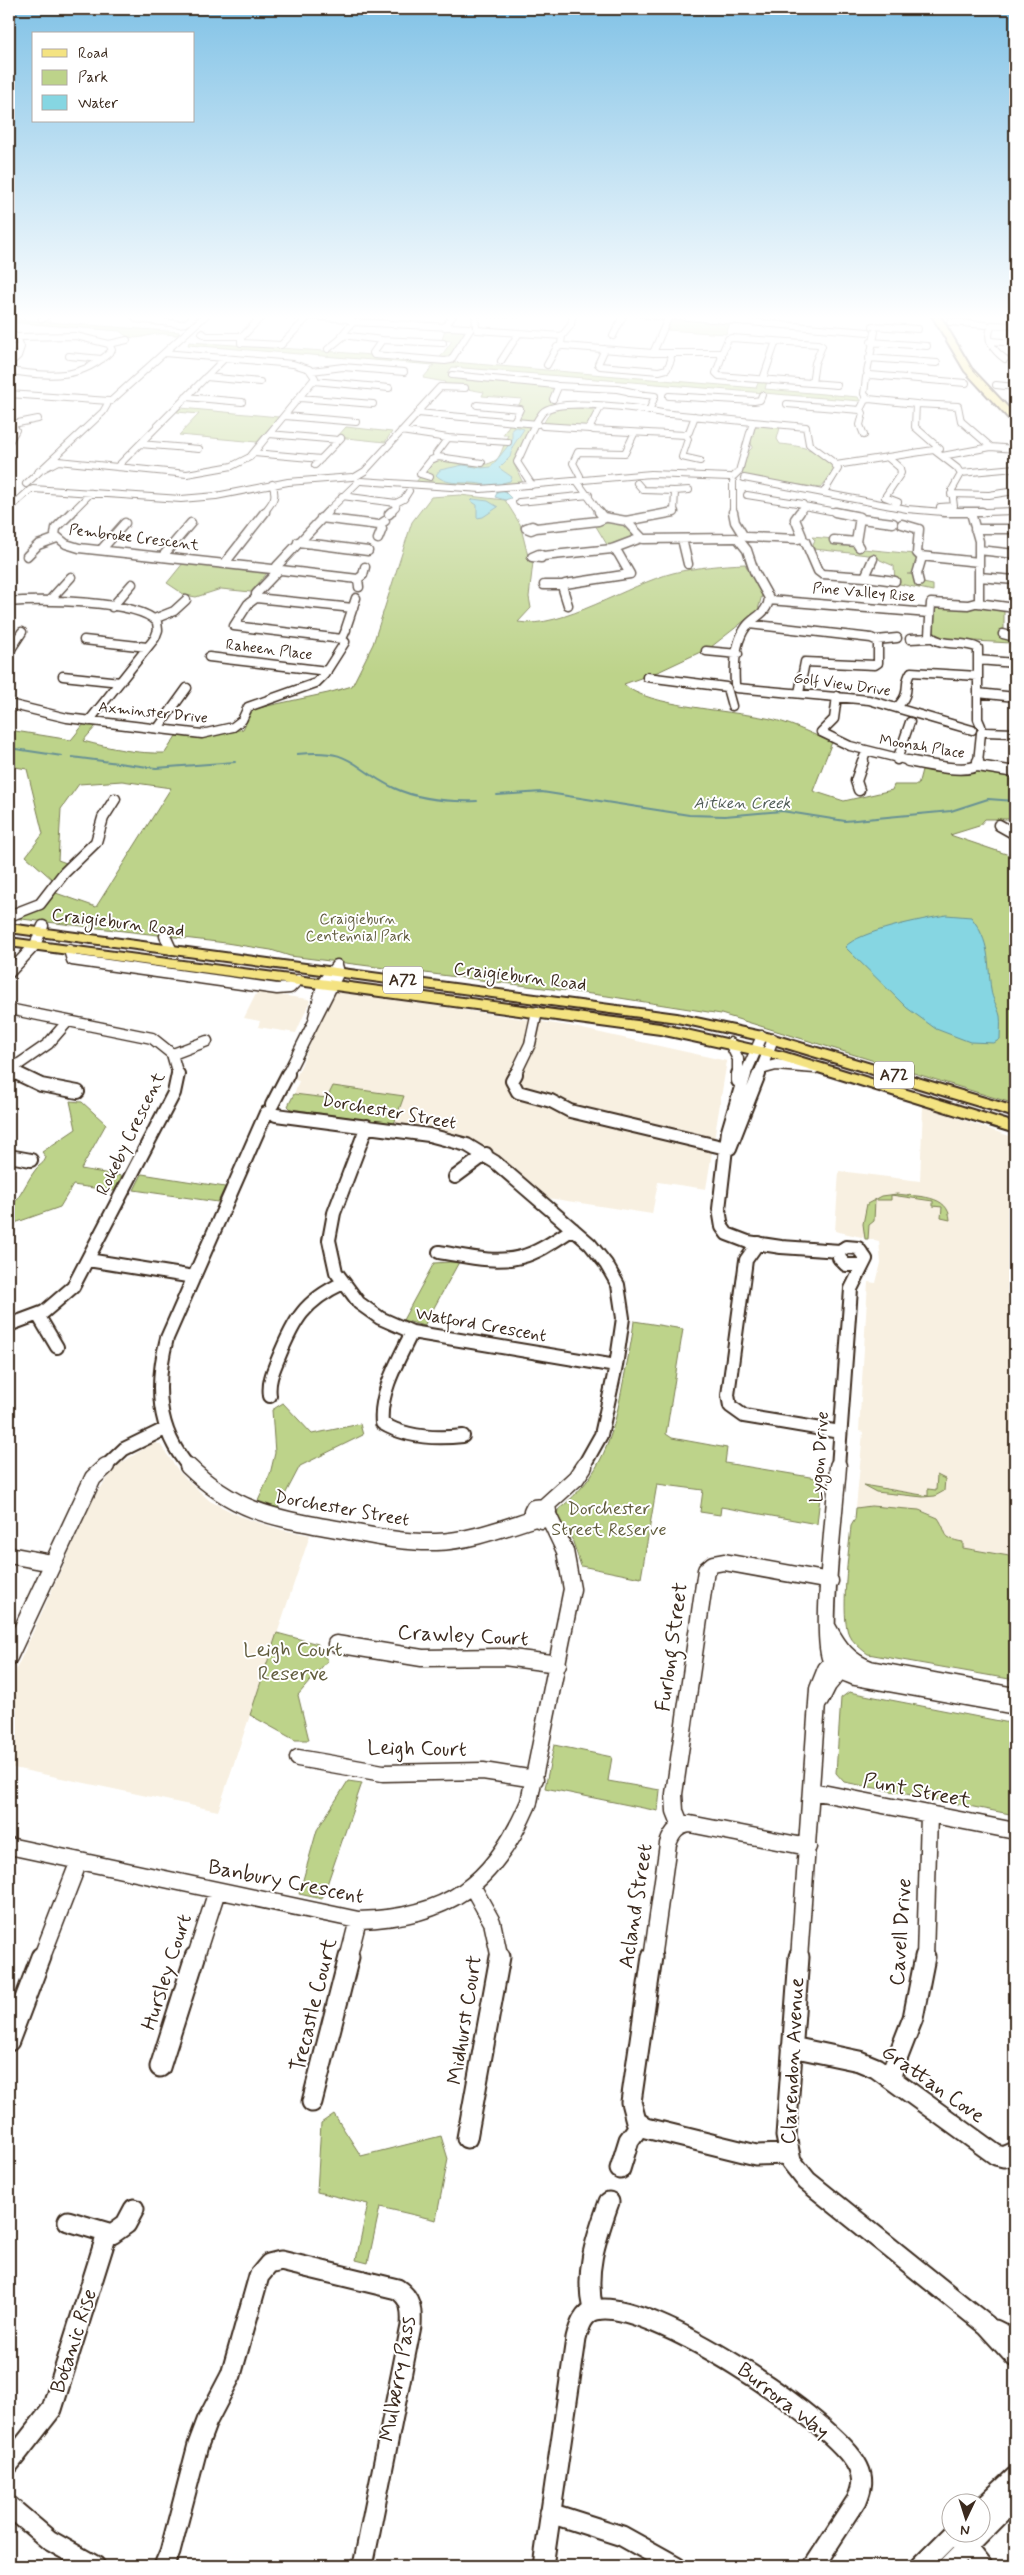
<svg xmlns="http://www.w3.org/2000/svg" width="1024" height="2575" font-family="Mynerve,sans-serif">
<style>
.built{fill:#f8f0e1}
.green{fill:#bdd38a;stroke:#7c7e54}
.water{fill:#86d6e2;stroke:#689194}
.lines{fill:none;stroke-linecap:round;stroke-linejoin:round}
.stream{stroke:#689194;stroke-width:2}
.minor-far5-casing{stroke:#3b2a1e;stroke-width:8}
.minor-far4-casing{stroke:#3b2a1e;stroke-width:11}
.minor-far3-casing{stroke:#3b2a1e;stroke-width:13}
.minor-far2-casing{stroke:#3b2a1e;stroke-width:16}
.minor-far1-casing{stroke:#3b2a1e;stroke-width:19}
.minor-casing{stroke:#3b2a1e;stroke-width:23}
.major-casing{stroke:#3b2a1e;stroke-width:4}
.minor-far5{stroke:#fff;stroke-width:6}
.minor-far4{stroke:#fff;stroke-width:8}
.minor-far3{stroke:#fff;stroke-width:10}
.minor-far2{stroke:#fff;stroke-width:12}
.minor-far1{stroke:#fff;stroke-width:16}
.minor{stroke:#fff;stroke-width:19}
.major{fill:#f4e382;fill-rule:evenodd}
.labels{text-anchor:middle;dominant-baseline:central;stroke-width:4;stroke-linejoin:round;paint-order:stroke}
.far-street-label{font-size:15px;fill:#3b2a1e;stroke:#fff}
.far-park-label{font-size:15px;fill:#625d3e;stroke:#fff}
.far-water-label{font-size:16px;font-style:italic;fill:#525e59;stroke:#fff}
.shield{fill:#fff;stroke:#766a62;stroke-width:1}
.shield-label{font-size:16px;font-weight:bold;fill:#3b2a1e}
.street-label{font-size:18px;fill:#3b2a1e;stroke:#fff}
.park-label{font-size:18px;fill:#625d3e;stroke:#fff}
.near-street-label{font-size:21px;fill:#3b2a1e;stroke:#fff}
.near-park-label{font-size:21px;fill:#625d3e;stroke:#fff}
</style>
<rect width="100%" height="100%" fill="#fff"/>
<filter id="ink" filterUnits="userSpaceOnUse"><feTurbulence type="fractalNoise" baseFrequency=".02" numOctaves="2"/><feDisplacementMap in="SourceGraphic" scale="10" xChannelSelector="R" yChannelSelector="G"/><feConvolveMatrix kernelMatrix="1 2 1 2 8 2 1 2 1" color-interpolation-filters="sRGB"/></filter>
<g filter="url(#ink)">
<!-- built -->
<path class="built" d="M338 991 569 1026 727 1061 706 1189 658 1182 652 1214 548 1198 490 1149 450 1133 394 1124 404 1096 327 1099 294 1094 299 1081 295 1080 331 995Z
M257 992 308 999 310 1001 296 1033 258 1027 260 1021 244 1018Z
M923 1106 1015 1138V1557L963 1548 946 1537 938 1518 926 1512 871 1506 856 1508 863 1432 859 1431 868 1282 876 1283 881 1263 879 1241 835 1231 839 1171 920 1181Z
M153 1443 160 1444 180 1473 210 1501 242 1517 282 1530 310 1535 218 1811 9 1767V1685L95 1495 118 1465Z"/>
<!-- green -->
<path class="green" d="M9 319 180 332 177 335C171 335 163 333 157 334 142 336 132 343 120 331L9 322Z
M678 319 730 323 726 334 667 330 671 321Z
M445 329 461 330 467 334 449 360 439 359 452 341 442 340Z
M189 342 324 351 756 388 759 381H767L765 389 858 397 860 401 452 367 448 373 462 380 556 387 550 398 554 404 537 421 517 420V408L522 399 482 396 484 392 444 385 445 382 423 378 434 365 188 345Z
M567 407 595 410 586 427 549 423 543 424 550 412Z
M181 408 279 417 257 442 179 435 199 414 177 412Z
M511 422 533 425 514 464 523 483 498 487 415 483 436 459C454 462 481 471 496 460 502 455 504 442 508 435H503Z
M781 424 777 439 780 444C802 446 823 450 836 470L820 488 742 476 747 453 752 448 751 441 756 425Z
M346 427 392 432 385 442 337 437Z
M460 495 505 500 520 524 528 556 533 562 529 597 531 608 518 622C561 630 629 584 673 573 697 567 722 565 745 564L762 595 758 610 711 647 660 671 624 684C644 707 742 711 775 720 795 725 814 735 832 742L813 791 844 801 892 790 894 785H918L923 766 1015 774V819H985L979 826 950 835 1015 857V1104L721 1014 607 996 290 956 271 950 226 943 13 918 53 892 96 907 171 788 122 781 79 784 61 809 58 860 69 864 53 880 26 856 43 834 27 769 9 766V730L71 740 84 724 96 726 83 741C110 748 137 754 165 753L176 736 203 738 243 729 252 711 258 708 328 693 352 686 373 644 412 522 431 497Z
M605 520 624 521 636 538 609 548 594 523Z
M812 537 834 539 854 543 863 549 915 554 918 557 914 573 907 574 914 575 918 582 933 585V591L895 583 894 566 880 560 877 556 814 549 813 544 815 540Z
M184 562 268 572 251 592 221 589 196 597 185 595 167 583Z
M939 604 1004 610V632L1011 639V643L937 639 934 637 935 605Z
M333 1086 404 1096 394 1124 291 1109 288 1106 294 1094 327 1098Z
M70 1101 82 1102 106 1124 81 1169 122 1176 114 1191 73 1185 60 1207 9 1225V1209C21 1197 26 1182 36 1169 40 1164 44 1164 46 1157L42 1152 76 1129Z
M142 1174 225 1187 218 1202 134 1190Z
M897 1194C917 1197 949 1194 950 1220L941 1218 942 1207 933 1206V1201L891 1195V1200H875L874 1221 869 1225 868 1239H865L863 1224 867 1204 882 1196Z
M450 1262H459L424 1326 403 1320 434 1263Z
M634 1321 683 1329 666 1434 672 1438 727 1448 725 1463 822 1479 817 1524 721 1507 720 1515 700 1512 703 1490 657 1484 641 1578 581 1566 572 1539 557 1515 558 1510C603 1474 613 1437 623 1383 627 1362 632 1342 634 1321Z
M283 1403 312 1434 360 1424 363 1435 300 1466 278 1508 258 1501 270 1474 275 1453 272 1410Z
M937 1475 945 1479 944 1491 935 1496 923 1497 876 1492 863 1485 928 1496V1489L936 1490Z
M871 1506 919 1510 938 1518C949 1534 940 1538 963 1542V1548L1015 1557V1680L868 1654C862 1650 853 1642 849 1635 840 1617 849 1548 851 1526L855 1519 856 1508Z
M277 1633 318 1644 322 1655 328 1660 298 1695 309 1740H295L250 1715Z
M849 1692 1015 1724V1815L844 1782 836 1773 841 1698Z
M554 1745 612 1757 608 1781 660 1790 658 1811 545 1788Z
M348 1781 362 1783 322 1899 299 1894 317 1830Z
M334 2114 361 2156 441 2136 448 2159 436 2220 380 2207 368 2263 356 2260 368 2204 317 2192 321 2123Z"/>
<!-- water -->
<path class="water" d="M516 427 524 429 513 446 510 457 499 468 512 477 510 481 502 483 505 492 511 498 505 500 495 497 497 493C480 474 452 491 436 475L440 470 463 465 482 468 491 467 512 441V429Z
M473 499 488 501 498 507 483 517 477 518V505L471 501Z
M946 915 971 917C991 943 987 960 991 990 992 999 998 1007 1000 1016 1001 1023 1000 1031 1000 1039L994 1043 970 1042 936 1029 907 1008 845 947C859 931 924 919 946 915Z"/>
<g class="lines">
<!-- stream -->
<path class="stream" d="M9 748 62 756
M297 754C354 748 350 767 394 788 420 800 449 802 477 801
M72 757 156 768 235 762
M497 795 542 792 689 815 725 816 782 811 845 821 951 811 988 799 1015 801"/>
<!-- minor-far5 casing -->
<g class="minor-far5-casing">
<path id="minor-far5" d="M141 314 136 319 179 324 186 323 195 315
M280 314 349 319
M475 314 476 328
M492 314H518
M641 314 666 317
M676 316 868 332
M351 318 349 320 353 322 469 328
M42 319 49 314
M353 322 342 335 382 340 373 353 374 355 445 361 451 360 470 330
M950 322 986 325
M992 325 1015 326
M873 326 918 329
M992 326C984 339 994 351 1005 359
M445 327 454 314
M477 330 562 336 571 325 573 314
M875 332 867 372 870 375 966 383
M202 333 207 336H243L264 314
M9 334 17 337 21 347 18 356 9 364
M241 336V343L281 345 308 317
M562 336 561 344 564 346 653 353H722L728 339 732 338 818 344 822 346 815 363 812 383
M613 336 624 314
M382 340 443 343
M990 341 1015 343
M871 342 927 346
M109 344 127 340
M9 348 21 347
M328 349 344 336
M605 349 598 364 600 366 659 371 667 369 671 360 670 353
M653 353 668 318
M720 353 722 356 716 373 719 376 837 385
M69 356 102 359
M869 358 937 363
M501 361 519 333
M547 365 557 347 562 346
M9 371C48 376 82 381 112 350L109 344 76 336 17 337
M312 371 343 367 404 372
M452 375 555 385 558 387 553 399
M206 377 260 382
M763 379 776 341
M314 381 389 388
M996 385 1015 387
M558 386 617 389 637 393
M629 393 655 396 649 411
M9 394 109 401
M669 396 754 401 760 400 762 395
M186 397 242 402
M300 398 373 404
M869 399 864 394 866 377 870 375
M111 401 207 314
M787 404 860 410 865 400 869 399
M916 404 958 406 961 421 991 447 942 456
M477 405 520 409 514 422
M600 408 590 427 593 430 685 435 689 432 695 416
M860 410 863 413 860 425 864 435
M421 413 420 409 440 387 465 388
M661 413 753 422 739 471 734 476
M285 416 356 422
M9 422 16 430 9 442
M753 422 806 427 809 444 833 462 838 469 824 492
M13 424 38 419
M543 426 590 429
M401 431 448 438 436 454 438 457
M269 434 339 440
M685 435 688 439 682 457 700 461
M448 438 508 442
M140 444 199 449
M991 447 1015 449
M935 451 957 468 961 474 952 490 954 506 940 507
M254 453 321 459
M438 457 482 463
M887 457 900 468 901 473 885 497 898 502
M315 465 341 438
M836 465 940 449 915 427 916 404 869 399
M117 467 225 358
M39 471 58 461 187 474 232 466 250 457 315 378 309 369 293 364 164 353
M961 473 1015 468
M580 476 573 463 578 452 625 453 634 434
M355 477 365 471 418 413 538 424
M430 477 420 474 431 460 438 457
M744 478 907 509 955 513 1015 511
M361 481 481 489 651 474 730 477
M577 481 600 513
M733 482V513
M637 483 643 490 675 491 674 512 667 513
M26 484 103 412 107 405
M532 485 517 462C525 447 531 427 542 413 556 396 645 409 667 414
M33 489 181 499 216 496 288 482 352 477
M674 491 689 490
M951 494 989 495 1015 491
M747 495 803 504 804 507 799 513
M342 496 396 503
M519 502 589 495
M804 506 841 513
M9 509 30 490
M71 513 91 493
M264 513C272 502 278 498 272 484
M326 513 358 482
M390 513 396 507V503L404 499 409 491"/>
</g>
<!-- minor-far4 casing -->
<g class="minor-far4-casing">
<path id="minor-far4" d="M72 512 56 528 55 535 66 544 79 548 272 569
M599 512 603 517 626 521 643 539 735 538
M733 512 735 522 743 535
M800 512 795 519 802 536
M835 512 860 517 856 542 859 547
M944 512H982
M971 513 979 541V602L968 605 931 603 929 635C942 648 962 640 978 648V719L981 726
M389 514 391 512
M321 518 379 525
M861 519 893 523
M626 521 674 512
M902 524 919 529 917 553 920 556 979 562
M532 526 536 528 531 530 526 528Z
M536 528 598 521 605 518
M975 529H1015
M747 537 798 539
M378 539 382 529 379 525 385 521
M682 539 688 564
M834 540 856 542
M805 541 818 571 822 574 865 577 873 559
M298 542 368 551
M101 550 125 523
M979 550 1015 554
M539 554 543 556 541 558 532 557Z
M27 556 38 545 57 538
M543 556 612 549 641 538
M162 557 191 523
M225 563 265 512
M277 566 328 512
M281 570 358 579
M278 571 256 594V598L248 604 234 626 342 639
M866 577 895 581
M979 577 1015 580
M919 582 917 574 922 557
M544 585H564
M359 587 358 579 363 575 365 567
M256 598 353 608
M50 600 71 577
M769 600 929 613
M9 602C38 599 138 600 157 622L158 630 155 638 89 721
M978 603 1015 608
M568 605 563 589 565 584 630 574 618 553 612 549
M112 607 132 584
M154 619 174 611 186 600
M749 624 871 638 878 641V663L875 665 805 662 799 693
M346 628 356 598
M1003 634 1015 637V659
M910 639 930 638
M84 640 147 647
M877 640 897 638
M706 651 738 654
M9 652 22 632
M209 657 327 671
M978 660 1015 663
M63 676 120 682
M647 677 726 687
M735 684C734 667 735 642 746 627 754 616 768 614 769 598L754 571 747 550 739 540
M727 688 732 706
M736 688 869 700 972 730
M978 693 1015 697
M837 696 834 719 821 732 850 746 914 762
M9 704 67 718 202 734 233 727 242 720 248 707 316 683 324 675 345 642 342 639 346 630
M897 707C913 691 902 685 911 672L978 676
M158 728 187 688
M985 732 1015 733
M897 760 910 722
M862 762 866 752
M978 762 981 733"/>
</g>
<!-- minor-far3 casing -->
<g class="minor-far3-casing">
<path id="minor-far3" d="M908 761C923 764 966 774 978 765V761
M978 766 1015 772
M859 790 856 781 863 761
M999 825 1015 834
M9 916 40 904 64 873 96 842 103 818 115 799
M165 936 171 949
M69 950 72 960 277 989 290 988 298 980
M9 973 35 945 43 926
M9 1009 152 1038 172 1054 178 1075
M730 1043 738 1059V1075
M173 1054 207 1041
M761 1069 776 1065 815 1068
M10 1070 20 1075
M9 1071 48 1044 68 1021
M287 1075 339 972 337 965 323 982 314 1017
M515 1075 530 1044 537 1012
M745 1075 762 1036
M759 1075 773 1039"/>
</g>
<!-- minor-far2 casing -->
<g class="minor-far2-casing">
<path id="minor-far2" d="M18 1074 41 1085 78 1092
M516 1074 512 1081 518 1092 551 1101 570 1111 726 1148
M738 1074V1081
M745 1074 728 1131 719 1209 722 1227 727 1234 748 1242 781 1247 840 1251
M272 1105 288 1074
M276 1115 429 1135 467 1145 495 1162 590 1244 606 1264 618 1285 623 1318 616 1366 601 1435 583 1467
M367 1126 334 1213 329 1240 336 1272 359 1303 380 1318 412 1332 616 1366
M730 1148 759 1074
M9 1156 31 1160
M455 1177 486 1154
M758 1243 746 1260 728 1395 730 1406 744 1416 840 1432
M840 1251 839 1258 846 1265H862
M439 1252C465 1256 494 1264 521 1257 540 1252 557 1239 573 1229
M88 1260 194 1277
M38 1315 57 1347
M9 1325 44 1312 73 1287 174 1093 178 1074
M412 1332C399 1359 379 1392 382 1423 405 1437 436 1439 463 1436
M270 1396C268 1382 273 1371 278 1359 294 1320 304 1301 343 1283
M105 1467 124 1449 165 1429
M189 1467C156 1429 155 1384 167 1338L266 1113
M838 1467 851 1289 866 1259 858 1248 846 1247 840 1251"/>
</g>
<!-- minor-far1 casing -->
<g class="minor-far1-casing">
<path id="minor-far1" d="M188 1466C237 1514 277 1518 342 1530 373 1536 404 1543 436 1542 470 1541 503 1528 535 1518
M838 1466C836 1499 819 1638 831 1660 835 1670 846 1673 855 1677L1015 1706
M544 1507 548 1511 547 1517 542 1520 535 1518 532 1512 534 1508Z
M544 1507 576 1478 584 1466
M9 1555 52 1563
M828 1628C839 1648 848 1661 870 1669L1015 1696
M336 1644 422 1658 504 1657 558 1664
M9 1657 93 1478 106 1466
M820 1701 828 1685 844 1666
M298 1758 383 1773 483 1771 535 1779
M812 1791 1015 1831
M681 1826 675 1811 674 1794 706 1570 713 1564 724 1562 830 1581
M9 1846 358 1920C448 1918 494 1884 529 1802L572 1589 565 1551 548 1515
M472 1886 492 1922 500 1959
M41 1959 79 1861
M195 1959 217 1891
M348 1959 358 1920
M652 1959 668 1844C672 1832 678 1825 690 1824L808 1847
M799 1959 818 1689 826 1669 841 1653
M925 1959 929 1814"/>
</g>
<!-- minor casing -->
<g class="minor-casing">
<path id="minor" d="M652 1957 631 2102 636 2121 646 2128 756 2155 787 2154
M799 1957 786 2136 791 2161 807 2181 986 2325 1015 2357
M9 2041 41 1957
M792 2047 859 2061 876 2068 996 2155 1004 2157 1015 2152
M160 2067 195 1957
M890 2077 913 2018 925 1957
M312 2102 349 1957
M467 2138 500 1957
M620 2169 629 2140 640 2125
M68 2221 112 2234 126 2224 134 2209
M593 2310C584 2271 596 2239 609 2202
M995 2330 1015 2340
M9 2464 52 2409 107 2234
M9 2506 49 2540 95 2566
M982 2508 1015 2477
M550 2513 622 2536 676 2566
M955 2532 982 2566
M164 2566 170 2552 198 2445 207 2421 231 2375 259 2276 269 2264 281 2261 397 2289C411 2298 412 2310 411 2326L363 2566
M543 2566 576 2339C579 2327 583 2313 596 2310 647 2297 836 2421 858 2467 864 2479 862 2488 857 2500L814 2566
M921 2566 955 2532
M949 2566 1015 2499"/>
</g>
<!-- major casing -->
<g class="major-casing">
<path id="major" d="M931 314H939L971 368 1015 415V422H1012L965 371Z
M9 924 677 1014 767 1033 1015 1107V1117L760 1040 677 1022 9 932Z
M9 938 660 1024 783 1052 1015 1123V1133L776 1059 660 1034 9 946Z"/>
</g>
<!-- minor-far5 -->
<use href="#minor-far5" class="minor-far5"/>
<!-- minor-far4 -->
<use href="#minor-far4" class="minor-far4"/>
<!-- minor-far3 -->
<use href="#minor-far3" class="minor-far3"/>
<!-- minor-far2 -->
<use href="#minor-far2" class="minor-far2"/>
<!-- minor-far1 -->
<use href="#minor-far1" class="minor-far1"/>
<!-- minor -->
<use href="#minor" class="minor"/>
<!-- major -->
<use href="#major" class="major"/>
</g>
</g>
<!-- sky -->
<linearGradient id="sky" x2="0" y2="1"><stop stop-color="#81c2e6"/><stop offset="0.47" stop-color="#fff"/><stop offset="1" stop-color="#fff" stop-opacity="0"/></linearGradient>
<rect width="1024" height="675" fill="url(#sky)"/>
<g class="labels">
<!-- far-street labels -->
<g class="far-street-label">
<text transform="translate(134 538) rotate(7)">Pembroke Crescent</text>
<text transform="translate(864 593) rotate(5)">Pine Valley Rise</text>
<text transform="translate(269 650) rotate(7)">Raheen Place</text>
<text transform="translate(842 685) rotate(8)">Golf View Drive</text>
<text transform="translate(153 713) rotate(6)">Axminster Drive</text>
<text transform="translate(922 747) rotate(9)">Moonah Place</text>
</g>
<!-- far-park labels -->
<g class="far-park-label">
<text x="358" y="920">Craigieburn<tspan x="358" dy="17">Centennial Park</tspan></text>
</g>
<!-- far-water labels -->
<g class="far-water-label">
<text x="742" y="803">Aitken Creek</text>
</g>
<!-- shield labels -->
<g class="shield">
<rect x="383" y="966.5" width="40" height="27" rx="4"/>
<rect x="874" y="1061.5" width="40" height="27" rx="4"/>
</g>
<g class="shield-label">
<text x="403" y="980">A72</text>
<text x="894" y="1075">A72</text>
</g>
<!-- street labels -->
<g class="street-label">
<text transform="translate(118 923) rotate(7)">Craigieburn Road</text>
<text transform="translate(520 977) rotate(7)">Craigieburn Road</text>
<text transform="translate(389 1112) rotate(10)">Dorchester Street</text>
<text transform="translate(131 1134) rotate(-64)">Rokeby Crescent</text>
<text transform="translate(481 1325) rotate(10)">Watford Crescent</text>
<text transform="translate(820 1457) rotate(-86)">Lygon Drive</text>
<text transform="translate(342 1509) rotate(10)">Dorchester Street</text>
</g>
<!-- park labels -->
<g class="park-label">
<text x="609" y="1509">Dorchester<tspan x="609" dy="21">Street Reserve</tspan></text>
</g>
<!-- near-street labels -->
<g class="near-street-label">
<text transform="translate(463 1636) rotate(3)">Crawley Court</text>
<text transform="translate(672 1647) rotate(-82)">Furlong Street</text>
<text transform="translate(417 1749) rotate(1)">Leigh Court</text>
<text transform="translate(917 1791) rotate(11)">Punt Street</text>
<text transform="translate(286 1882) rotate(11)">Banbury Crescent</text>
<text transform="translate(636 1906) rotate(-81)">Acland Street</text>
<text transform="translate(901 1932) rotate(-86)">Cavell Drive</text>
<text transform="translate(167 1972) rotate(-72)">Hursley Court</text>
<text transform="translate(314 2005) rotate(-76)">Trecastle Court</text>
<text transform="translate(465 2020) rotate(-81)">Midhurst Court</text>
<text transform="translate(793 2061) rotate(-87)">Clarendon Avenue</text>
<text transform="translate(933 2084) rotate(35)">Grattan Cove</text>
<text transform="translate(74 2341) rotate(-72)">Botanic Rise</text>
<text transform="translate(398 2379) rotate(-80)">Mulberry Pass</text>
<text transform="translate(783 2401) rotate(38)">Burrora Way</text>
</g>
<!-- near-park labels -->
<g class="near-park-label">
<text x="293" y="1650">Leigh Court<tspan x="293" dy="24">Reserve</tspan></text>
</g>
</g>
<!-- margin -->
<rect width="1024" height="2575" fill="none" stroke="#fff" stroke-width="30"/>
<rect x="15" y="15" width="994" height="2545" fill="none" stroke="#3b2a1e" stroke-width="2" filter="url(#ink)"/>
<!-- legend -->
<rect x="32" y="32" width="162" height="90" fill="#ffffff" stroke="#b1aaa5"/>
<rect x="42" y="49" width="25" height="8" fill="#f4e382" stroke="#b1aaa5"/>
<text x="78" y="58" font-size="15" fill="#3b2a1e">Road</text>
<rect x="42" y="70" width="25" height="15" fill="#bdd38a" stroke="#b1aaa5"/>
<text x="78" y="82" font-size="15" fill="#3b2a1e">Park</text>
<rect x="42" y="95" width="25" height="15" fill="#86d6e2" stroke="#b1aaa5"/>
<text x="78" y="108" font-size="15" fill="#3b2a1e">Water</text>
<!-- north arrow -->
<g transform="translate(966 2518) rotate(184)"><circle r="24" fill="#ffffff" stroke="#b1aaa5"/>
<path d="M0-4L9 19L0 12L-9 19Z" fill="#3b2a1e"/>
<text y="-8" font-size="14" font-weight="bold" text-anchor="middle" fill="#3b2a1e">N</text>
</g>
</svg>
